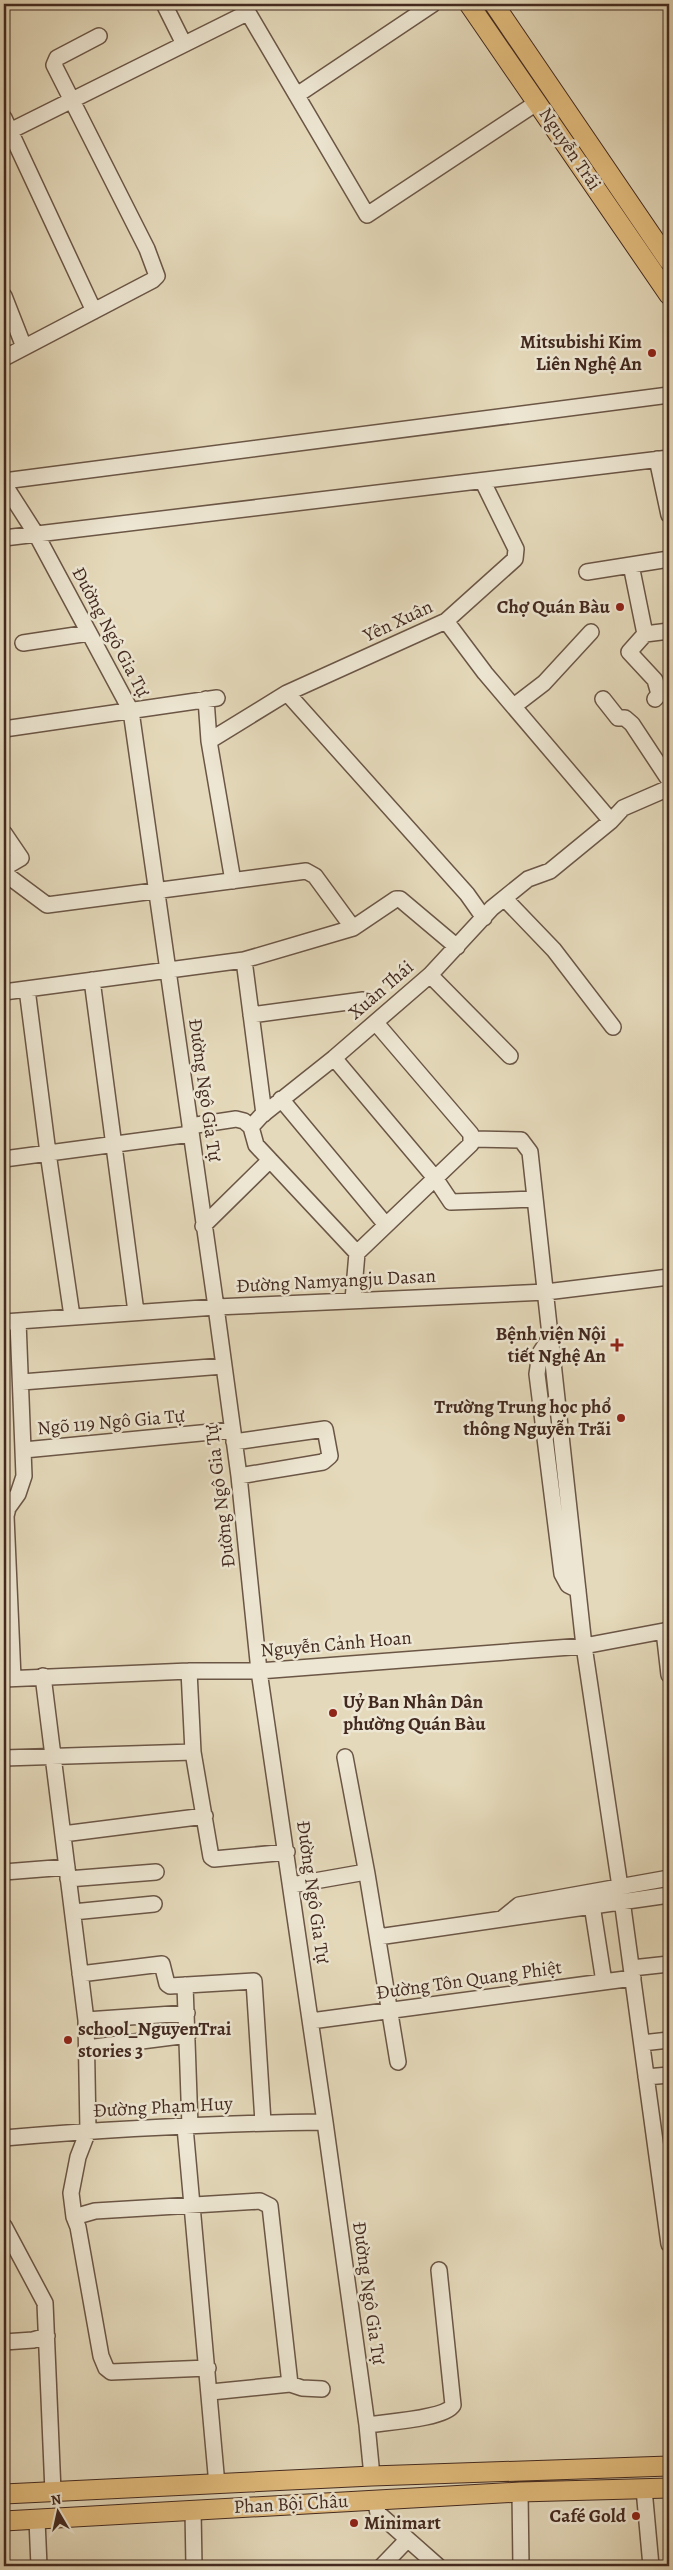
<svg xmlns="http://www.w3.org/2000/svg" width="673" height="2570" font-family="Alegreya,serif">
<style>
.lines{fill:none;stroke-linecap:round;stroke-linejoin:round}
.minor-casing{stroke:#6b5646;stroke-width:18}
.major-casing{stroke:#432a20;stroke-width:21}
.minor{stroke:#ede6d2;stroke-width:15}
.major{stroke:#e2bc7d;stroke-width:19}
.poi-dot{fill:#8f2418;stroke:#ede6d2;stroke-width:2}
.labels{text-anchor:middle;dominant-baseline:central;stroke-width:5;stroke-linejoin:round;paint-order:stroke}
.street-label{font-size:19px;fill:#432a20;stroke:#ede6d2}
.poi-label{font-size:19px;font-weight:bold;fill:#432a20;stroke:#ede6d2;text-anchor:end}
</style>
<rect width="100%" height="100%" fill="#e4d9ba"/>
<filter id="stains"><feTurbulence type="fractalNoise" baseFrequency=".004" numOctaves="4"/><feColorMatrix values="0 0 0 0 .2 0 0 0 0 .09 0 0 0 0 .02 0 0 0 .5 -.17"/></filter>
<radialGradient id="worn" r=".72"><stop offset=".6" stop-color="#630" stop-opacity="0"/><stop offset="1" stop-color="#630" stop-opacity=".3"/></radialGradient>
<g class="lines">
<!-- minor casing -->
<g class="minor-casing">
<path id="minor" d="M164 4 184 44
M243 4 367 215 538 102
M297 95 433 4
M4 118 94 311
M4 134 247 13
M4 296 24 347
M4 358 153 280 157 276 147 249 54 65 57 58 99 36
M657 459 669 515
M4 481 669 395
M4 484 36 534 131 711 216 1307 239 1476 259 1671 325 2122 367 2425 372 2476
M4 538 669 458
M631 565 645 634 669 631
M587 572 669 559
M446 621 485 673 611 821
M645 634 629 652 655 680 659 694 655 699
M23 643 89 633
M287 693 467 894 484 918
M206 699 209 741 233 881
M603 699 618 718H625L632 724 669 780
M514 706 544 683 591 632
M4 729 217 698
M209 741 287 693 446 621 515 559 516 549 483 482
M4 833 21 858 4 868
M4 873 47 905 306 871 315 876 353 928
M505 899 554 950 613 1027
M244 960 264 1114
M430 975 510 1056
M92 980 136 1312
M27 989 48 1153 72 1316
M4 992 244 960 353 928 396 899H400L457 947
M251 1015 363 1000
M334 1058 435 1178 451 1202 535 1199
M281 1099 386 1225
M190 1126 236 1119 244 1121 251 1127
M473 1139 521 1140 530 1152 584 1646 622 1900 669 2244
M4 1159 191 1134
M203 1226 270 1160
M357 1253 256 1145 251 1127 261 1116 334 1058 430 975 492 908 528 879 550 871 611 821 623 808 669 788
M353 1300 357 1253 471 1144V1134L376 1023
M4 1322 216 1307 546 1292 669 1277
M549 1339 540 1353 537 1374 562 1574 568 1585 578 1590
M22 1382 223 1366
M234 1442 325 1429 330 1456 323 1462 239 1476
M24 1450 232 1430
M664 1631 669 1675
M189 1671 193 1752 211 1857 214 1859 287 1852
M43 1676 86 2020 88 2131 78 2157 71 2193 74 2217
M13 1678 6 1516 8 1508 18 1494 24 1476 18 1321
M4 1679 189 1671H259L584 1646 669 1630
M345 1757 367 1874
M4 1758 193 1752
M63 1834 205 1816
M4 1872 67 1867
M68 1879 156 1872
M292 1885 360 1873 367 1874 398 2062
M592 1905 604 1982
M73 1912 154 1904
M503 1918 519 1905 669 1878
M378 1937 669 1895
M632 1968 669 1964
M80 1974 162 1964 167 1984 170 1986 254 1981 263 2122
M185 1985 190 2126
M86 2020 187 2013
M311 2021 633 1978
M642 2043 669 2040
M87 2048 188 2035
M646 2077 669 2075
M185 2127 217 2485
M4 2138C111 2129 218 2123 325 2122
M4 2226 45 2303 53 2492
M4 2342 33 2340 47 2336
M208 2368 111 2372 106 2368 101 2356 78 2227 74 2217 95 2211 260 2201 270 2206 290 2384 211 2392
M290 2384 302 2388 322 2389
M367 2425C385 2422 445 2419 453 2405L439 2270
M644 2489 651 2566
M520 2492 521 2566
M375 2500 378 2513 438 2566
M193 2510 194 2566
M37 2520 39 2566
M382 2566 407 2540"/>
</g>
<!-- major casing -->
<g class="major-casing">
<path id="major" d="M469 4 669 295
M494 4 669 261
M4 2494 372 2476 669 2466
M4 2521 520 2492 669 2488"/>
</g>
<!-- minor -->
<use href="#minor" class="minor"/>
<!-- major -->
<use href="#major" class="major"/>
</g>
<!-- markers -->
<g class="poi-dot">
<circle cx="652" cy="353" r="5"/>
<circle cx="620" cy="607" r="5"/>
<path d="M614.5 1337.5h5v5h5v5h-5v5h-5v-5h-5v-5h5z"/>
<circle cx="621" cy="1418" r="5"/>
<circle cx="333" cy="1713" r="5"/>
<circle cx="68" cy="2040" r="5"/>
<circle cx="636" cy="2516" r="5"/>
<circle cx="354" cy="2523" r="5"/>
</g>
<g class="labels">
<!-- street labels -->
<g class="street-label">
<text transform="translate(570 149) rotate(56)">Nguyễn Trãi</text>
<text transform="translate(398 621) rotate(-25)">Yên Xuân</text>
<text transform="translate(111 632) rotate(62)">Đường Ngô Gia Tự</text>
<text transform="translate(381 990) rotate(-41)">Xuân Thái</text>
<text transform="translate(205 1090) rotate(82)">Đường Ngô Gia Tự</text>
<text transform="translate(336 1281) rotate(-3)">Đường Namyangju Dasan</text>
<text transform="translate(111 1422) rotate(-5)">Ngõ 119 Ngô Gia Tự</text>
<text transform="translate(220 1496) rotate(-97)">Đường Ngô Gia Tự</text>
<text transform="translate(336 1644) rotate(-5)">Nguyễn Cảnh Hoan</text>
<text transform="translate(313 1892) rotate(82)">Đường Ngô Gia Tự</text>
<text transform="translate(469 1980) rotate(-8)">Đường Tôn Quang Phiệt</text>
<text transform="translate(163 2107) rotate(-3)">Đường Phạm Huy</text>
<text transform="translate(369 2293) rotate(82)">Đường Ngô Gia Tự</text>
<text transform="translate(291 2504) rotate(-3)">Phan Bội Châu</text>
</g>
<!-- poi labels -->
<g class="poi-label">
<text x="642" y="342">Mitsubishi Kim<tspan x="642" dy="22">Liên Nghệ An</tspan></text>
<text x="610" y="607">Chợ Quán Bàu</text>
<text x="606" y="1334">Bệnh viện Nội<tspan x="606" dy="22">tiết Nghệ An</tspan></text>
<text x="611" y="1407">Trường Trung học phổ<tspan x="611" dy="22">thông Nguyễn Trãi</tspan></text>
<text x="343" y="1702" text-anchor="start">Uỷ Ban Nhân Dân<tspan x="343" dy="22">phường Quán Bàu</tspan></text>
<text x="78" y="2029" text-anchor="start">school_NguyenTrai<tspan x="78" dy="22">stories 3</tspan></text>
<text x="626" y="2516">Café Gold</text>
<text x="364" y="2523" text-anchor="start">Minimart</text>
</g>
</g>
<!-- margin -->
<rect width="673" height="2570" fill="none" stroke="#e4d9ba" stroke-width="20"/>
<rect x="5" y="5" width="663" height="2560" fill="none" stroke="#432a20" stroke-width="2.5"/>
<rect x="10" y="10" width="653" height="2550" fill="none" stroke="#432a20"/>
<!-- north arrow -->
<g transform="translate(58 2512) rotate(351)" stroke="#ede6d2" stroke-width="4" paint-order="stroke">
<path d="M0-4L9 19L0 12L-9 19Z" fill="#432a20"/>
<text y="-8" font-size="14" font-weight="bold" text-anchor="middle" fill="#432a20">N</text>
</g>
<rect width="100%" height="100%" filter="url(#stains)"/>
<rect width="100%" height="100%" fill="url(#worn)"/>
</svg>
